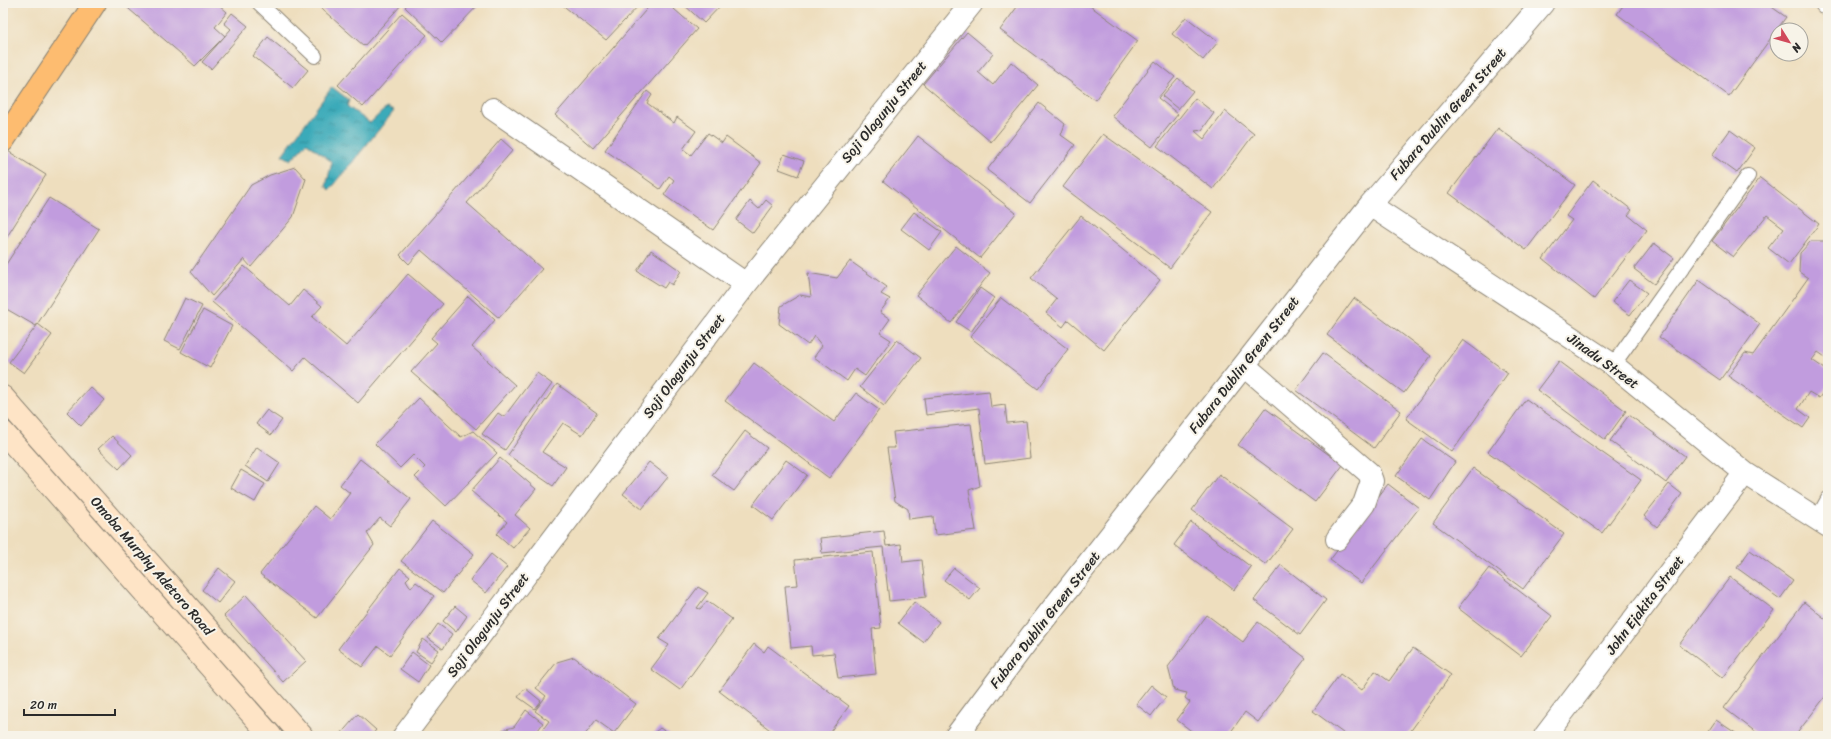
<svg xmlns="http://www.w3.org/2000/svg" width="1831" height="739" font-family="Sriracha,sans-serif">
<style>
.water{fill:url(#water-ripples);stroke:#336a72}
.building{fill:#c19cde}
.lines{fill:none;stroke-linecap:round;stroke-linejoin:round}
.lane-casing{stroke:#8c8474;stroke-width:16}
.street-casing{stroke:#8c8474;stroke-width:24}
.secondary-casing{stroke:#8c8474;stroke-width:24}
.highway-casing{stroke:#8c8474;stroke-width:24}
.lane{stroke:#fff;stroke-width:14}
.street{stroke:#fff;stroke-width:22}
.secondary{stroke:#fee4c6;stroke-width:22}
.highway{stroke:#fdbc70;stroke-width:22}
.labels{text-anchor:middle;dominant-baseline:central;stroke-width:4;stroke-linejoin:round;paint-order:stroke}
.street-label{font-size:14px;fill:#2b2b2b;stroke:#f7f3e8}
</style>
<defs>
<pattern id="water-ripples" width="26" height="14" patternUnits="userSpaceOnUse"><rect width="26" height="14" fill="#3baab9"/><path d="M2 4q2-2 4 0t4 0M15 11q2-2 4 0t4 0" fill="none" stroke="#328b97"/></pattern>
</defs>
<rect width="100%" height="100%" fill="#f7f3e8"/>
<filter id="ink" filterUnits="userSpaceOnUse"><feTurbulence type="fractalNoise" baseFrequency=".025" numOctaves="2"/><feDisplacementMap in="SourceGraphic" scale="8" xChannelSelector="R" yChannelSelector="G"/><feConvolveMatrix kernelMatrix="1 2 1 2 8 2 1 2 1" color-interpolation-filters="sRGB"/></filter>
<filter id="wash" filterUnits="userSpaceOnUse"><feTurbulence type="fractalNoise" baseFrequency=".012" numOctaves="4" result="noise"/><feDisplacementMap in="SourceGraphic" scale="16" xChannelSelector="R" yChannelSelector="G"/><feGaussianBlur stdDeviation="0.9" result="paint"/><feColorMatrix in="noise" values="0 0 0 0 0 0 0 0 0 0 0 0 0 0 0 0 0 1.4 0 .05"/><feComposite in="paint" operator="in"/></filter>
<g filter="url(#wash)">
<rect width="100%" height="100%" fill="#eedebe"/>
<!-- water -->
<path class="water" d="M332 87 349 100 347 106 370 123 386 108 394 111 330 190 326 186 332 162 307 143 291 160 282 155Z"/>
<g id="blocks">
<!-- building -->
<path class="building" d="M122 3H217L227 12 215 27 225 36 195 66Z
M315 3H403L364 46Z
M409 3H480L442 43 405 7Z
M560 3H641L606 40Z
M652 3H667L697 29 593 148 555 115Z
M682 3H723L704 23Z
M1020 3H1086L1138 41 1095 100 1000 30Z
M1625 3H1766L1786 17 1729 96 1617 14Z
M232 13 248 26 211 69 202 62 231 29 224 23Z
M402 13 427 35 363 107 338 85Z
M1186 17 1218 42 1203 60 1172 34Z
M967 32 993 54 978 72 993 85 1011 62 1038 85 991 142 923 84Z
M268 37 308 70 293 88 253 56Z
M1155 61 1175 77 1158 98 1178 114 1152 147 1112 116Z
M1178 78 1193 91 1178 109 1162 96Z
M647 91 652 95 647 103 674 123 677 117 696 131 683 149 691 155 708 133 722 143 726 137 761 163 713 230 664 195 674 180 669 176 660 189 605 150Z
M1195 98 1214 113 1202 130 1195 131 1204 139 1225 111 1254 134 1213 189 1157 146Z
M1039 103 1065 124 1061 135 1075 145 1030 203 987 170Z
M1498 128 1575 185 1526 250 1449 193Z
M1730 130 1755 148 1737 173 1712 155Z
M1103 134 1212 212 1170 268 1063 187Z
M918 136 1016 213 980 258 883 181Z
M501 139 513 150 467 203 542 269 499 318 421 250 409 264 400 255Z
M3 148 46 175 3 243Z
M784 154 804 161 798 176 779 169Z
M295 167 306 179 293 217 251 267 244 259 212 296 191 272 251 185 270 175Z
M1760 178 1819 224 1789 264 1768 248 1784 228 1767 215 1733 257 1712 241Z
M1593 180 1632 210 1628 215 1647 230 1594 299 1543 259 1572 220 1566 216Z
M49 198 99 229 36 326 3 307V269Z
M766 200 773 206 753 233 736 220 750 201 759 209Z
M914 212 942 232 929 250 901 229Z
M1081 216 1160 280 1104 350 1068 320 1063 327 1046 313 1057 299 1031 278Z
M1811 241H1828V359L1818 352 1812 360 1828 371V385L1819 398 1809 392 1798 409 1810 418 1803 428 1728 376 1745 353 1753 355 1808 278 1799 272 1800 253Z
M1654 243 1674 258 1654 284 1634 269Z
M956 246 990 273 951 323 916 295Z
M651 250 681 271 672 285 668 282 664 288 637 271Z
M850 261 887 287 881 294 890 299 880 312 890 319 880 333 891 340 865 376 855 369 847 381 814 357 822 346 814 336 808 345 779 324 781 306 800 295 811 297 808 273 837 278Z
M244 266 290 306 303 290 322 306 312 317 346 346 408 274 443 304 358 403 305 357 293 371 212 302Z
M1629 280 1647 293 1630 315 1612 302Z
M1699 280 1760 324 1720 380 1659 337Z
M980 288 994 298 971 332 956 322Z
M468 296 495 320 472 347 515 385 476 429 411 372 437 343 431 338Z
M185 298 202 306 180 349 164 341Z
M1001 298 1068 349 1038 389 970 337Z
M1354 298 1431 356 1404 393 1327 335Z
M203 310 232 326 210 368 181 352Z
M38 324 52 335 24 373 9 362Z
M897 340 921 358 884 406 860 387Z
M1463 340 1508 373 1452 452 1406 419Z
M1323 353 1401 411 1374 448 1296 390Z
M1559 361 1626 411 1605 440 1537 390Z
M754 363 834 422 856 393 879 410 829 478 725 401Z
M537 373 552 384 505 450 482 434 498 413 504 417Z
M557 384 597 413 582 435 563 423 542 452 566 467 553 486 508 455Z
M90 387 104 400 81 426 67 412Z
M989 391 991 407 1005 405 1007 423 1026 421 1030 458 985 464 979 408 926 415 924 398Z
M419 398 461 437 473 431 497 453 446 506 415 477 425 467 413 455 400 468 375 444Z
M1526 399 1641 480 1602 533 1488 452Z
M1265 408 1343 465 1315 502 1238 445Z
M267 410 282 420 271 435 256 424Z
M1629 415 1685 456 1666 483 1610 441Z
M971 424 980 486 969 490 976 530 935 535 933 516 909 519 908 509 895 501 887 448H895L893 432Z
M745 431 767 448 734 491 712 475Z
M112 436 132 455 119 469 98 449Z
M1422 439 1455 462 1430 500 1396 476Z
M257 447 280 463 268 482 245 466Z
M500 458 536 489 515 515 530 528 513 548 497 534 507 522 471 491Z
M360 459 411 499 390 526 380 518 367 533 374 545 317 618 260 574 314 506 330 519 350 493 340 485Z
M786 460 807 475 773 520 753 505Z
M649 462 668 477 642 509 623 494Z
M1473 468 1564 534 1523 589 1433 523Z
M241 470 265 484 255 502 231 488Z
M1219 474 1293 529 1266 565 1192 510Z
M1388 484 1419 508 1361 583 1330 560Z
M1669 484 1682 494 1657 527 1644 516Z
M432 521 474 554 443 593 401 561Z
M1191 522 1251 567 1234 590 1174 545Z
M884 531 886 546 901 544 903 562 922 560 926 597 889 601 883 547 822 553 820 538Z
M1750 550 1793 581 1780 599 1737 568Z
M873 552 881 628 872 629 876 674 838 678 834 653 812 655 811 646 791 648 785 586 798 585 795 560Z
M491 554 507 567 486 593 470 580Z
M1281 565 1326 600 1300 635 1254 600Z
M219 568 235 581 218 603 202 590Z
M400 568 410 576 406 580 411 588 416 582 434 596 390 655 378 646 362 667 338 649Z
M954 568 980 588 970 600 944 580Z
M1489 568 1552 616 1521 656 1458 608Z
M1730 577 1774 610 1723 678 1679 645Z
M698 587 708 593 697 608 700 609 707 601 732 619 680 690 651 669 669 645 659 639Z
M246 595 306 661 283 682 224 616Z
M914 602 939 622 923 642 898 623Z
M1804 602 1828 621V693L1795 736H1761L1724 708Z
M455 606 467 616 456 632 443 621Z
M1207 615 1243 642 1258 622 1306 658 1258 722 1245 712 1228 736H1198L1177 720 1190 702 1185 698 1187 693 1174 690 1168 667Z
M438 624 452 634 443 649 428 638Z
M423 639 439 650 431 662 416 652Z
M754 644 764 652 768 646 849 706 827 736H778L719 691Z
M1413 648 1451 675 1407 736H1347L1313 711 1340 674 1362 690 1375 671 1389 681Z
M412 652 429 665 418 682 400 669Z
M574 657 636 704 614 733 596 720 584 736H538L549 721 535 711 546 696 536 688 557 662Z
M1151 685 1166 697 1151 716 1136 704Z
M525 688 541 701 535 709 518 697Z
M526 710 543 723 534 736H503L499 734 502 730 514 727Z
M358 714 376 730 371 736H339Z
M1716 720 1740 736H1705Z
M660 728 672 736H650Z"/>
</g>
</g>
<g filter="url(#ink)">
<use href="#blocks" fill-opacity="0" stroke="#8c8474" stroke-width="1"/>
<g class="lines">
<!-- lane casing -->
<g class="lane-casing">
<path id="lane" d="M259 3 315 56
M1613 365 1748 176
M1817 519 1828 499"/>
</g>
<!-- street casing -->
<g class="street-casing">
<path id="street" d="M1826 3 1828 4
M493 109 746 284
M1370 205 1613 365 1745 473 1828 526
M1245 366 1369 473 1372 481 1364 504 1337 539
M404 736 746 284 972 3
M956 736 1031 636 1370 205 1543 3
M1545 736 1745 473"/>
</g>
<!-- secondary casing -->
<g class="secondary-casing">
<path id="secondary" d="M3 397 302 736
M3 432 271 736"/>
</g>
<!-- highway casing -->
<g class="highway-casing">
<path id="highway" d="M3 141 95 3"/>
</g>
<!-- lane -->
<use href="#lane" class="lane"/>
<!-- street -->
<use href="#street" class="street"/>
<!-- secondary -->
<use href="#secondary" class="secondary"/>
<!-- highway -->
<use href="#highway" class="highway"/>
</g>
</g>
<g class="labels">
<!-- street labels -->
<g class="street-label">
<text transform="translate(884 112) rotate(-51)">Soji Olagunju Street</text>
<text transform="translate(1448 114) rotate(-49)">Fubara Dublin Green Street</text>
<text transform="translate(1603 361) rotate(36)">Jinadu Street</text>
<text transform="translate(1244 365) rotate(-52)">Fubara Dublin Green Street</text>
<text transform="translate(684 366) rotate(-53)">Soji Olagunju Street</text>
<text transform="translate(152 566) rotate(49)">Omoba Murphy Adetoro Road</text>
<text transform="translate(1645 605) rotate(-53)">John Ejakita Street</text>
<text transform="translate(1045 620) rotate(-52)">Fubara Dublin Green Street</text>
<text transform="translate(488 625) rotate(-53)">Soji Olagunju Street</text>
</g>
</g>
<!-- margin -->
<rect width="1831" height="739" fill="none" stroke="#f7f3e8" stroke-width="16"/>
<!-- north arrow -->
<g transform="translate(1789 42) rotate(127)"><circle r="19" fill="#f7f3e8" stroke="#a5a39c"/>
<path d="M0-3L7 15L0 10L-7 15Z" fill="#d1495b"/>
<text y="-6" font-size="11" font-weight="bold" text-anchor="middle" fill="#2b2b2b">N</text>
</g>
<!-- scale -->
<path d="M24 709v6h91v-6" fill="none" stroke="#2b2b2b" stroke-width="2"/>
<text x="30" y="709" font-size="12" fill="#2b2b2b" stroke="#f7f3e8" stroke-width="3" paint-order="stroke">20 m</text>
</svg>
